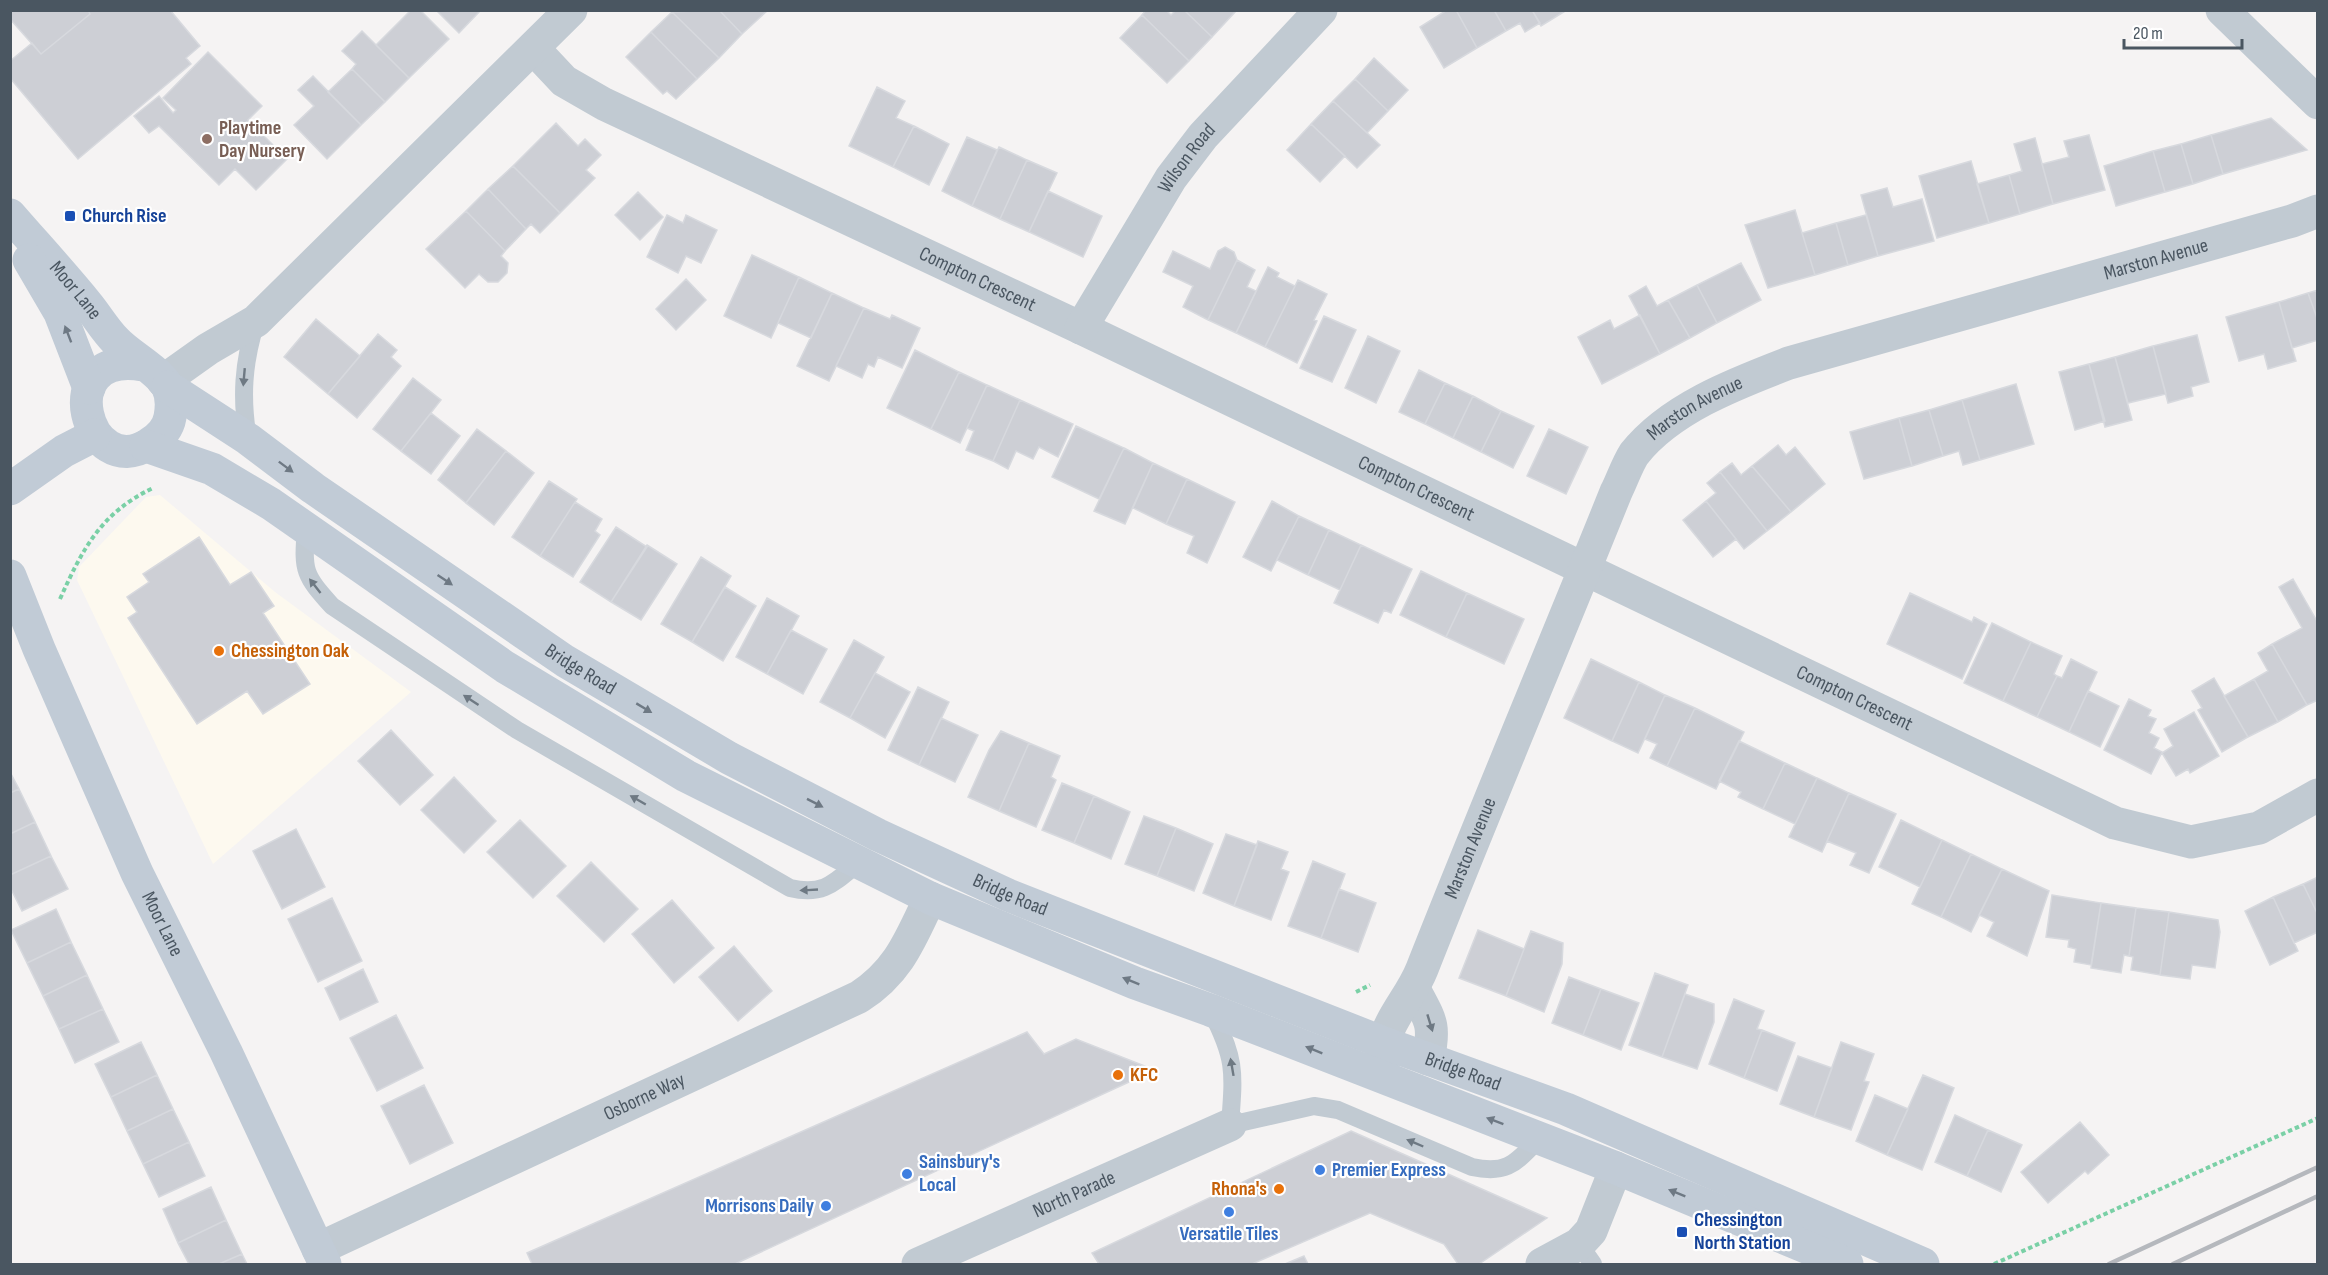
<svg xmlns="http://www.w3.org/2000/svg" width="2328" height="1275" font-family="'Sofia Sans Condensed',sans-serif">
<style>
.commercial{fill:#fdf9ef}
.building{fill:#cdcfd5;stroke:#d7d9de;stroke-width:1.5}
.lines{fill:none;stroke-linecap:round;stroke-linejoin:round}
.path{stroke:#7ad0a6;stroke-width:4;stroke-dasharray:4.5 3;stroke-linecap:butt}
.lane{stroke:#c1cad2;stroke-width:18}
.street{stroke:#c1cad2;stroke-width:33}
.secondary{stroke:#c1cbd6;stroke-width:33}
.rail{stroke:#b5b8bd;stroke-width:4.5}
.oneway{fill:#6e7984}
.oneway2{fill:#6e7983}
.education-dot{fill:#8d6e63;stroke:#fff;stroke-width:2}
.transit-dot{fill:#1a4fb4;stroke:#fff;stroke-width:2}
.food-dot{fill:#e8710a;stroke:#fff;stroke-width:2}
.shop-dot{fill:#3f7fe0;stroke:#fff;stroke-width:2}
.labels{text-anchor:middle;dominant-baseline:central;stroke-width:4.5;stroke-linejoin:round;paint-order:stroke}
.education-label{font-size:20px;font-weight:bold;fill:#785e54;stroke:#fff;text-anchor:start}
.street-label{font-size:20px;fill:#4a5661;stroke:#fff}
.transit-label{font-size:20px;font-weight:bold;fill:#164399;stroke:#fff;text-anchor:start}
.food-label{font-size:20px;font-weight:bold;fill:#c56008;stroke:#fff;text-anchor:start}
.shop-label{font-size:20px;font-weight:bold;fill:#366cbe;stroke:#fff;text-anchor:start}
</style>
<rect width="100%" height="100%" fill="#f5f3f3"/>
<!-- commercial -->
<path class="commercial" d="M160 495 275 592 411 692 213 864 77 580 79 567 146 497Z"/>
<!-- building -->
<path class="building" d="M10 10H88L90 14 41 54 10 19Z
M88 10H170L200 46 186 58 191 64 78 159 10 78V61L32 43 41 54 90 14Z
M411 10H420L449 39 409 78 376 45Z
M436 10H481L459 33Z
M719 10 742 34 719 58 672 12Z
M719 10H766L767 11 742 34Z
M1146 10H1166L1171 15 1176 10H1184L1212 37 1189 61 1142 15Z
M1184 10H1234L1235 12 1212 37Z
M1447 10H1456L1477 48 1444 68 1420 27Z
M1456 10H1494L1506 31 1477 48Z
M1494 10H1532L1540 23 1525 32 1520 23 1506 31Z
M1532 10H1567L1541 26Z
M672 12 719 58 697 79 651 32Z
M1142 15 1189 61 1167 83 1120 38Z
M362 31 409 78 385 102 352 69 356 64 342 51Z
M651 32 697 79 676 99 667 91 663 94 626 57Z
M208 52 262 106 248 120 287 159 256 190 235 169 219 185 159 126 149 133 134 116 159 96 173 113 176 110 163 98Z
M1374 58 1408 90 1388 111 1355 79Z
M352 69 385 102 361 125 328 92Z
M313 76 361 125 327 159 294 125 314 106 298 90Z
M1355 79 1388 111 1367 133 1333 101Z
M877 87 905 101 896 118 914 126 893 167 849 146Z
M1333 101 1380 145 1357 168 1311 124Z
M2271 118 2307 150 2223 174 2211 135Z
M556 123 578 146 585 139 601 155 586 170 595 178 560 213 513 166Z
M1311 124 1345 156 1320 182 1287 150Z
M914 126 949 144 929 185 893 167Z
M2089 135 2105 190 2053 204 2042 164 2069 157 2064 141Z
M2211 135 2223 174 2193 184 2181 144Z
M967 137 997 150 972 206 942 191Z
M2035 138 2053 204 2020 214 2009 175 2022 171 2014 144Z
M2181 144 2193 184 2165 192 2153 151Z
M999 147 1027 160 1000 219 972 206Z
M2153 151 2165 192 2116 206 2104 166Z
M1027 160 1057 173 1029 232 1000 219Z
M1971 161 1989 223 1937 238 1919 176Z
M513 166 560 213 540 233 531 224 526 229 488 189Z
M2009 175 2020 214 1989 223 1977 184Z
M1887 188 1893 207 1922 199 1934 241 1878 256 1861 195Z
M488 189 526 229 505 251 466 211Z
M1048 191 1102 216 1083 257 1029 232Z
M638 192 663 217 640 240 615 215Z
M1795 210 1815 275 1768 288 1745 225Z
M466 211 505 251 501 256 508 263 507 273 498 282H488L479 274 465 288 426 249Z
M667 215 683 223 686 215 717 230 701 263 686 256 678 273 647 257Z
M1866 215 1878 256 1848 265 1836 223Z
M1836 223 1848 265 1815 275 1802 233Z
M1225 247 1234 252 1237 260 1208 320 1183 307 1193 286 1163 272 1173 251 1210 269 1218 251Z
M752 255 799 277 771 338 724 316Z
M1237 260 1255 270 1247 287 1256 291 1236 333 1208 320Z
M1741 263 1761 300 1717 323 1697 285Z
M1268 267 1279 273 1277 277 1295 286 1265 347 1236 333Z
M799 277 832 293 811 338 778 323Z
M686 279 706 300 676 330 656 309Z
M1298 280 1327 294 1314 320 1317 321 1297 363 1265 347Z
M1697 285 1717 323 1690 338 1668 300Z
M1646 286 1657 306 1668 300 1690 338 1660 354 1629 296Z
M2318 290V321L2308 293Z
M832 293 864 308 829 381 797 366Z
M2308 293 2318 321V340L2292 348 2279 302Z
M2279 302 2296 361 2268 369 2264 354 2239 361 2226 317Z
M864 308 890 319 892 315 920 328 902 368 878 357 874 367 868 364 862 378 836 366Z
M1640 315 1660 354 1602 384 1578 337 1610 320 1614 329Z
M1324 316 1356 330 1332 382 1300 368Z
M316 319 360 356 328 394 284 357Z
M378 334 397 350 391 357 401 366 357 418 328 394Z
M2197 335 2209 382 2191 387 2193 396 2168 403 2153 346Z
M1368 336 1400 351 1376 403 1345 388Z
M2153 346 2166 394 2128 403 2115 357Z
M915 350 959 372 931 429 887 408Z
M2115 357 2132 420 2105 427 2089 364Z
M2089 364 2105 421 2075 430 2059 372Z
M1419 370 1445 383 1425 424 1399 412Z
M959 372 987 385 960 443 931 429Z
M413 378 441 400 401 451 373 429Z
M1445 383 1473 396 1453 438 1425 424Z
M2016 384 2034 444 1980 460 1962 400Z
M987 385 1020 400 993 461 966 450 974 431 967 428Z
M1473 396 1501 411 1481 452 1453 438Z
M1020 400 1073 424 1058 457 1039 447 1033 459 1016 451 1008 469 993 461Z
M1962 400 1980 460 1963 465 1959 451 1943 456 1929 410Z
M1929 410 1943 456 1912 466 1899 418Z
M1501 411 1534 426 1513 468 1481 452Z
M431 413 460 436 431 474 401 451Z
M1899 418 1912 466 1864 479 1850 432Z
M1076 426 1124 448 1099 499 1052 477Z
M477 429 506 451 466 503 438 480Z
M1549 429 1588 447 1566 494 1527 476Z
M1778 445 1786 455 1795 447 1825 484 1791 512 1752 466Z
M1124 448 1153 463 1125 524 1094 511Z
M506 451 534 473 494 525 466 503Z
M1153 463 1187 479 1166 524 1133 508Z
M1732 463 1741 475 1752 466 1791 512 1767 531 1720 472Z
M1720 472 1767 531 1744 549 1706 501 1716 493 1707 483Z
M1187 479 1235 502 1207 563 1187 553 1194 536 1166 524Z
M549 481 577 499 540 556 512 537Z
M1272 501 1299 516 1271 571 1243 557Z
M1706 501 1736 539 1713 557 1683 520Z
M575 502 602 519 595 531 600 535 573 577 540 556Z
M1299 516 1329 530 1308 575 1277 560Z
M616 527 647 547 611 602 580 582Z
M1329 530 1361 545 1340 590 1308 575Z
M199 537 230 585 251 572 274 606 263 613 310 684 263 714 247 691 197 724 128 618 137 612 127 597 149 582 143 574Z
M647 545 677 564 641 620 611 602Z
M1361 545 1412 569 1391 613 1384 610 1378 623 1334 603Z
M701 557 731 576 692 642 661 624Z
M1421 571 1467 593 1446 637 1400 615Z
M2293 579 2318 623V700L2307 705 2272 644 2302 628 2279 587Z
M725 587 756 606 723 661 692 642Z
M1467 593 1524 619 1504 664 1446 637Z
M1910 593 1972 622 1974 617 1987 624 1962 679 1887 644Z
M767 598 799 616 767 674 736 657Z
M1992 623 2031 642 2003 701 1964 683Z
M791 630 827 649 803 694 767 674Z
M854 640 884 657 850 718 820 702Z
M2031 642 2062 656 2054 674 2057 676 2037 717 2003 701Z
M2272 644 2307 705 2278 722 2254 679 2268 671 2258 653Z
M1591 659 1639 682 1612 741 1564 718Z
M2071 659 2097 672 2069 732 2037 717 2057 676 2062 678Z
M875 673 910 692 885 738 850 718Z
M2214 678 2248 737 2222 752 2198 710 2202 708 2192 691Z
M2254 679 2278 722 2248 737 2224 696Z
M1639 682 1665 695 1638 753 1612 741Z
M918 687 949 702 919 765 888 750Z
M2088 691 2119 706 2100 747 2069 732Z
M1665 695 1695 708 1667 766 1650 758 1657 744 1645 739Z
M2129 699 2151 710 2148 716 2156 719 2149 733 2159 738 2154 748 2162 752 2151 774 2104 750Z
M1695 708 1744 732 1716 789 1667 766Z
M2194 712 2219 756 2190 773 2188 769 2176 776 2162 753 2173 746 2164 729Z
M941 718 978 735 955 782 919 765Z
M391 730 433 775 400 805 358 761Z
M1001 731 1029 743 999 811 968 797 989 750Z
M1739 741 1785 763 1763 809 1738 797 1741 792 1719 781Z
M1029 743 1060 756 1051 777 1056 780 1036 827 999 811Z
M1785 763 1817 778 1795 824 1763 809Z
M10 772 19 789 10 793Z
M454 777 496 821 464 853 421 810Z
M1817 778 1849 793 1822 852 1789 837Z
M1062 783 1094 796 1074 843 1042 830Z
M19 789 35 822 10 834V793Z
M1849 793 1896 814 1869 873 1850 865 1856 853 1827 841Z
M1094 796 1130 812 1111 859 1074 843Z
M1144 816 1176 828 1157 876 1125 864Z
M520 820 566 866 533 898 487 852Z
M1901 820 1942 840 1920 887 1879 867Z
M35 822 51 856 10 875V834Z
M1176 828 1213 844 1194 891 1157 876Z
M296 829 325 887 282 909 253 851Z
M1226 834 1257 845 1234 906 1203 893Z
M1942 840 1971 854 1941 917 1912 904Z
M1258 841 1288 852 1281 869 1289 872 1271 920 1234 906Z
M1971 854 2002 869 1971 932 1941 917Z
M51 856 68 889 22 911 10 887V875Z
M1313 861 1345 874 1321 938 1288 926Z
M591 862 638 909 604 942 557 896Z
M2002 869 2049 891 2027 956 1987 936 1994 922 1979 915Z
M2318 877V915L2303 884Z
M2303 884 2318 915V932L2294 943 2273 897Z
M1339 889 1376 903 1358 952 1321 938Z
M2052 895 2101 903 2091 965 2074 962 2076 949 2068 947 2069 940 2046 937Z
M2273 897 2298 951 2270 965 2245 911Z
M332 898 362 961 318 982 288 919Z
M672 900 714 948 674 983 632 934Z
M2101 903 2136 908 2129 956 2124 955 2121 973 2091 968Z
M2136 908 2169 912 2160 975 2131 970 2133 957 2129 956Z
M56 909 71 942 27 963 11 930Z
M2169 912 2218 920 2220 932 2215 968 2192 965 2190 979 2160 975Z
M1478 930 1524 949 1506 996 1459 978Z
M1531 931 1563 943 1562 964 1544 1012 1506 996Z
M71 942 87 975 43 996 27 963Z
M734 946 772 991 738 1021 699 977Z
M363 969 378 1002 340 1020 325 988Z
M1655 973 1688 985 1662 1057 1629 1045Z
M87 975 103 1009 59 1029 43 996Z
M1569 977 1601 989 1583 1035 1552 1023Z
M1601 989 1639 1003 1621 1050 1583 1035Z
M1685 994 1714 1004V1022L1697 1069 1662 1057Z
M1734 999 1764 1011 1757 1029 1762 1030 1744 1078 1709 1064Z
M103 1009 119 1042 75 1063 59 1029Z
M396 1015 423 1068 377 1091 350 1038Z
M1762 1030 1795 1043 1777 1091 1744 1078Z
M1027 1032 1044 1054 1076 1039 1155 1070 735 1264H532L527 1253Z
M141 1042 157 1075 111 1097 95 1064Z
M1841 1042 1874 1054 1864 1081 1869 1082 1851 1130 1814 1117Z
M1798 1056 1832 1068 1814 1117 1780 1104Z
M157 1075 173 1109 127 1131 111 1097Z
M1923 1075 1954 1088 1922 1170 1887 1155Z
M424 1085 453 1143 410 1164 381 1106Z
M1875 1095 1908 1109 1887 1155 1856 1141Z
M173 1109 189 1142 143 1164 127 1131Z
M1955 1115 1988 1130 1967 1176 1935 1162Z
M2080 1122 2109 1155 2088 1174 2085 1171 2048 1203 2021 1172Z
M1988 1130 2022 1145 2001 1192 1967 1176Z
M1351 1131 1547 1218 1479 1264H1458L1444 1244 1370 1213 1252 1264H1099L1092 1253Z
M189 1142 205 1176 159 1197 143 1164Z
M211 1187 226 1220 178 1243 163 1209Z
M226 1220 242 1254 219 1264H189L178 1243Z
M242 1254 247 1264H219Z
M1304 1256 1308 1264H1285Z"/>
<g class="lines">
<!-- path -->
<path class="path" d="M60 599C83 548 101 513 153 488
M1356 992 1370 985
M1994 1264 2318 1118"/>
<!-- lane -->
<path class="lane" d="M248 439C241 398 243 363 256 322
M306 530C302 571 305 576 332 606L517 730 790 888C823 896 834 883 858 863
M1211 1011C1236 1059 1234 1072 1230 1125L1314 1106 1338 1110 1472 1167C1508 1175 1516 1162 1540 1138
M1579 1244 1593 1264"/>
<!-- street -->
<g class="street">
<path d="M2222 10 2318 103"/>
<path id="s1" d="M533 48 564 81 604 104 1081 328 2115 823 2191 842 2259 828 2318 795"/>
<path id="s2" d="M1081 328 1171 178 1203 136 1321 10"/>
<path d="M163 381 208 349 256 321 571 10"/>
<path d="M1414 989C1430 1020 1436 1024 1428 1059"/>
<path id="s3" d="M1383 1072C1375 1029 1408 1005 1422 969 1485 809 1552 651 1616 492 1622 480 1627 465 1634 454 1670 408 1737 383 1789 363L2292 221 2318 211"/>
<path id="s4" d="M318 1249 859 997C899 971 910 940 930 898"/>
<path id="s5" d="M918 1264 1230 1125"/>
<path d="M1542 1264 1579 1244 1591 1231 1616 1168"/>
</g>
<!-- secondary -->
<g class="secondary">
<path id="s6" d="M10 215C36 245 63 274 88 305 97 316 105 330 116 341 129 355 158 370 167 386 172 395 172 406 170 417 168 429 159 438 149 444 87 484 49 349 143 365"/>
<path d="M29 260 60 313 89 388"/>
<path id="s7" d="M168 387 248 439 313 488 565 661 729 758 878 835 1008 895 1384 1043 1566 1109 1923 1264"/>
<path d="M146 446 212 469 271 504 505 667 686 776 930 898 1135 983 1210 1010 1616 1168 1847 1264"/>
<path d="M10 489 64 451 95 435"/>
<path id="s8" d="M10 576 39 649 137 873 226 1052 325 1264"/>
</g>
<!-- rail -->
<path class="rail" d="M2109 1264 2318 1167
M2173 1264 2318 1196"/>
</g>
<!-- one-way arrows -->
<defs><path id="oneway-solid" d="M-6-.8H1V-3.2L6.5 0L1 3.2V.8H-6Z" transform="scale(1.5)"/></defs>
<g class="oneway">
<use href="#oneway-solid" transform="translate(68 334) rotate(-111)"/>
<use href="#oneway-solid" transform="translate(286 467) rotate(37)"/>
<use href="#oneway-solid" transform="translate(445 580) rotate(34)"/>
<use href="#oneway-solid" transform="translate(644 708) rotate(31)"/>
<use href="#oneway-solid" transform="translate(815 803) rotate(27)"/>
<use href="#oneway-solid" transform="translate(1131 981) rotate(-158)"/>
<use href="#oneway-solid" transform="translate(1314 1050) rotate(-158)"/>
<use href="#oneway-solid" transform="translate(1495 1121) rotate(-159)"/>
<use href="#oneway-solid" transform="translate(1677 1193) rotate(-158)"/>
</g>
<g class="oneway2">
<use href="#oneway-solid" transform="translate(244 377) rotate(95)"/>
<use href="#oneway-solid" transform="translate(315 586) rotate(-128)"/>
<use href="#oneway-solid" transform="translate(471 700) rotate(-147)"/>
<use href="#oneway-solid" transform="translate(638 800) rotate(-150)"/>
<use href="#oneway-solid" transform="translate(809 890) rotate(177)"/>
<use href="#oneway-solid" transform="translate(1430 1023) rotate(73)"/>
<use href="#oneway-solid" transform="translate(1232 1067) rotate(-100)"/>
<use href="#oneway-solid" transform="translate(1415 1143) rotate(-157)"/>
</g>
<!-- markers -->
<circle class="education-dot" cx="207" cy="139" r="6"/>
<g class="transit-dot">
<rect x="64" y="210" width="12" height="12" rx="3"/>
<rect x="1676" y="1226" width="12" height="12" rx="3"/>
</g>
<g class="food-dot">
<circle cx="219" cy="651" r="6"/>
<circle cx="1118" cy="1075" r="6"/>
<circle cx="1279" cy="1189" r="6"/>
</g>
<g class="shop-dot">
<circle cx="1320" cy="1170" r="6"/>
<circle cx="907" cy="1174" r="6"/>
<circle cx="826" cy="1206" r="6"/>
<circle cx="1229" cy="1212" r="6"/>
</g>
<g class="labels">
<!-- education labels -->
<g class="education-label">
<text x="219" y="128">Playtime<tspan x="219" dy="23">Day Nursery</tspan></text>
</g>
<!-- street labels -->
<g class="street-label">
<text stroke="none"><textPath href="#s2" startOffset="200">Wilson Road</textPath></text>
<text stroke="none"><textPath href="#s3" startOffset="1233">Marston Avenue</textPath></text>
<text stroke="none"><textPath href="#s1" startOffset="504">Compton Crescent</textPath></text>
<text stroke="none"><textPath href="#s6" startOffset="100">Moor Lane</textPath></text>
<text stroke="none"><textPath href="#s3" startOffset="747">Marston Avenue</textPath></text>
<text stroke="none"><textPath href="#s1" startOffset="990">Compton Crescent</textPath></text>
<text stroke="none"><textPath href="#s7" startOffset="500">Bridge Road</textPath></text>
<text stroke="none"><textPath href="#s1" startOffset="1476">Compton Crescent</textPath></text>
<text stroke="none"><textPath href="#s3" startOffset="243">Marston Avenue</textPath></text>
<text stroke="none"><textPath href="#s7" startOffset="986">Bridge Road</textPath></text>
<text stroke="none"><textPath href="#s8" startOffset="380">Moor Lane</textPath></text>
<text stroke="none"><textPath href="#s7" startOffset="1472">Bridge Road</textPath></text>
<text stroke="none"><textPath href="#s4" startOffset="360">Osborne Way</textPath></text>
<text stroke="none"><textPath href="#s5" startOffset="171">North Parade</textPath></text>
</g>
<!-- transit labels -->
<g class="transit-label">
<text x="82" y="216">Church Rise</text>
<text x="1694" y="1220">Chessington<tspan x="1694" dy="23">North Station</tspan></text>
</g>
<!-- food labels -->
<g class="food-label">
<text x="231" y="651">Chessington Oak</text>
<text x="1130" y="1075">KFC</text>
<text x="1267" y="1189" text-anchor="end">Rhona's</text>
</g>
<!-- shop labels -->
<g class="shop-label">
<text x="919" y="1162">Sainsbury's<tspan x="919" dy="23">Local</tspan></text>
<text x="1332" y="1170">Premier Express</text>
<text x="814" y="1206" text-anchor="end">Morrisons Daily</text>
<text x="1229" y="1234" text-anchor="middle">Versatile Tiles</text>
</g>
</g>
<!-- border -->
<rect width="2328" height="1275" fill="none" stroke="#4a5661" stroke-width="24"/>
<!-- scale -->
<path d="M2124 39v9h118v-9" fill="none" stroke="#4a5661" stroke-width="3"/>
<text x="2133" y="39" font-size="18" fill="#4a5661" stroke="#ffffff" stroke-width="4.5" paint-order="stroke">20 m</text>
</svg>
